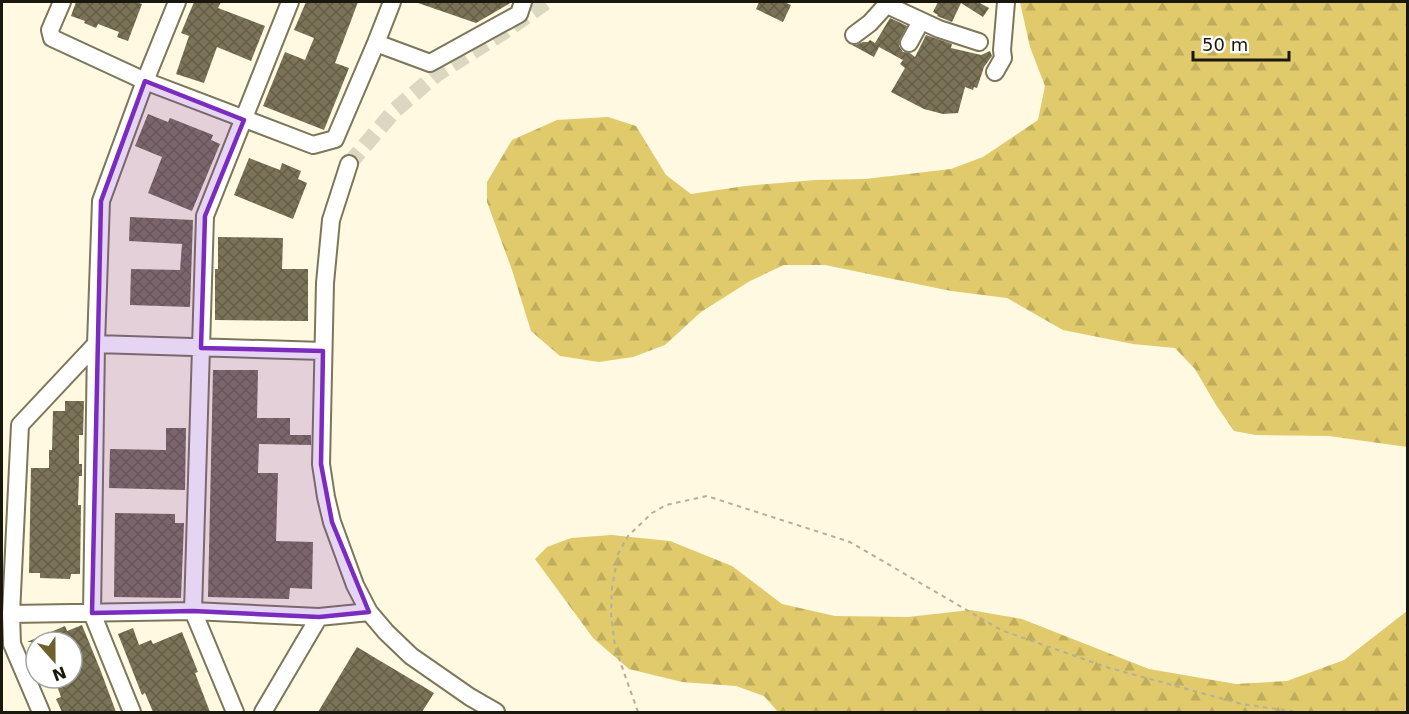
<svg xmlns="http://www.w3.org/2000/svg" width="1409" height="714" font-family="'DejaVu Sans',sans-serif">
<style>
.forest{fill:url(#forest-firs)}
.building{fill:url(#building-cross-hatch)}
.lines{fill:none;stroke-linecap:round;stroke-linejoin:round}
.minor-tunnel{stroke:#dcd7c0;stroke-width:16;stroke-dasharray:16 8;stroke-linecap:butt}
.minor-casing{stroke:#7c765a;stroke-width:20}
.path{stroke:#b3af9b;stroke-width:2;stroke-dasharray:4.5 4.5;stroke-linecap:butt}
.minor{stroke:#fff;stroke-width:16}
.marked{fill:#7b2cbf;fill-opacity:0.2;stroke:#7b2cbf;stroke-width:4.5;stroke-linejoin:round}
</style>
<defs>
<pattern id="forest-firs" width="22" height="20" patternUnits="userSpaceOnUse" patternTransform="scale(1.5)"><rect width="22" height="20" fill="#e0ca6c"/><path d="M5 1l3.5 6h-7zM16 11l3.5 6h-7z" fill="#c0ad5c"/></pattern>
<pattern id="building-cross-hatch" width="8" height="8" patternUnits="userSpaceOnUse" patternTransform="scale(1.5)"><rect width="8" height="8" fill="#7a7357"/><path d="M0 0l8 8M0 8l8-8" fill="none" stroke="#635d46"/></pattern>
</defs>
<rect width="100%" height="100%" fill="#fef9e0"/>
<!-- forest -->
<path class="forest" d="M1020 2H1407V447L1329 436 1256 435 1234 431 1216 405 1195 369 1175 348 1133 344 1063 330 1007 298 951 291 825 265H784L750 281 701 312 665 345 633 357 599 362 560 356 531 331 512 270 487 202V182L512 140 557 120 608 117 636 126 666 175 691 194 745 186 815 180 865 179 951 169 983 157 1038 120 1045 86 1030 47Z
M611 535 670 541 732 566 782 604 835 616 908 617 970 610 1022 619 1149 669 1236 684 1287 681 1344 660 1407 611V712H778L764 696 736 686 682 682 629 669 593 638 535 559 547 547 571 538Z"/>
<!-- building -->
<path class="building" d="M76 2H136L142 4 128 41 117 37 119 32 98 24 96 28 84 23 85 21 71 16Z
M194 2H221L218 8 265 26 251 61 217 47 204 83 176 74 189 36 181 33Z
M306 2H358L335 63 349 68 324 130 263 106 285 52 305 60 314 38 294 30Z
M419 2H512L476 23 418 3Z
M759 2H784L791 5 783 22 756 9Z
M938 2H978L989 8 983 17 961 3 952 22 937 16 938 15 933 12Z
M890 18 907 26 900 39 899 46 903 52 910 53 915 57 926 35 952 44 951 48 981 55 990 51 992 56 984 67 977 88 974 87 973 90 965 87 958 113 943 114 924 109 891 92 905 68 900 64 903 60 879 47 874 57 852 45H856L863 42H868L870 40 875 43Z
M148 114 168 122 170 118 213 135 211 140 220 144 192 211 148 193 162 157 135 146Z
M249 158 280 170 282 163 301 171 298 179 307 183 293 219 234 195Z
M130 217 193 220 190 307 130 305 131 269 180 270 182 244 129 241Z
M218 237 283 238 282 269H308V321L215 320V269H218Z
M213 370H258L257 418H290V435H311V445L259 444 258 473H278L276 541 313 542 312 589 290 588 289 599 208 597Z
M65 401H84L83 435H79V464H82V476H79L78 505H81L80 574H71L70 579 40 578V573H29L31 468H49V450H52L53 411H65Z
M166 428H186L185 490 109 488 110 449 166 450Z
M115 513 175 514V523H184L181 598 114 597Z
M82 625 100 669 116 712H62L56 699 61 697 54 678H72V642H27L65 626 67 631Z
M133 628 139 645 151 640 153 644 182 632 198 672 195 673 210 712H153L145 693 142 695 118 634Z
M357 647 434 693 422 712H318Z"/>
<g class="lines">
<!-- minor-tunnel -->
<path class="minor-tunnel" d="M349 164 395 110 437 74 505 31 546 2"/>
<!-- minor casing -->
<g class="minor-casing">
<path id="minor" d="M62 2 50 30 52 38 145 81 177 2
M887 5 939 29 979 42
M854 35 870 23 889 2
M376 43 430 63 519 14 523 2
M909 43 921 21
M995 72 1003 58 1002 50 1006 2
M349 164 331 220 325 283 321 464 326 497 332 522 355 585 369 612 386 632 411 656 470 697 496 712
M11 614 193 611 319 617 369 612
M41 712 12 644 11 614 20 425 96 344 323 351
M132 712 92 613 96 344 101 201 145 81 313 145 335 139 376 43 392 2
M235 712 193 611 205 216 290 2
M263 712 319 617"/>
</g>
<!-- path -->
<path class="path" d="M638 712 615 647 611 613 612 588 618 554 628 536 652 513 666 505 707 496 850 542 1001 630 1106 667 1183 688 1242 704 1298 712"/>
<!-- minor -->
<use href="#minor" class="minor"/>
</g>
<!-- marked area -->
<path class="marked" d="M145 81 244 120 205 216 201 348 323 351 321 464 332 522 369 612 319 617 193 611 92 613 101 201Z"/>
<!-- border -->
<rect width="1409" height="714" fill="none" stroke="#1a180d" stroke-width="6"/>
<!-- north arrow -->
<g transform="translate(54 660) rotate(159)"><circle r="28" fill="#ffffff" stroke="#a3a39e" stroke-width="1.5"/>
<path d="M0-4.5L10 22L0 15L-10 22Z" fill="#6d622e"/>
<text y="-9" font-size="16" font-weight="bold" text-anchor="middle" fill="#1a180d">N</text>
</g>
<!-- scale -->
<path d="M1193 51v9h96v-9" fill="none" stroke="#1a180d" stroke-width="3"/>
<text x="1202" y="51" font-size="18" fill="#1a180d" stroke="#ffffff" stroke-width="4.5" paint-order="stroke">50 m</text>
</svg>
